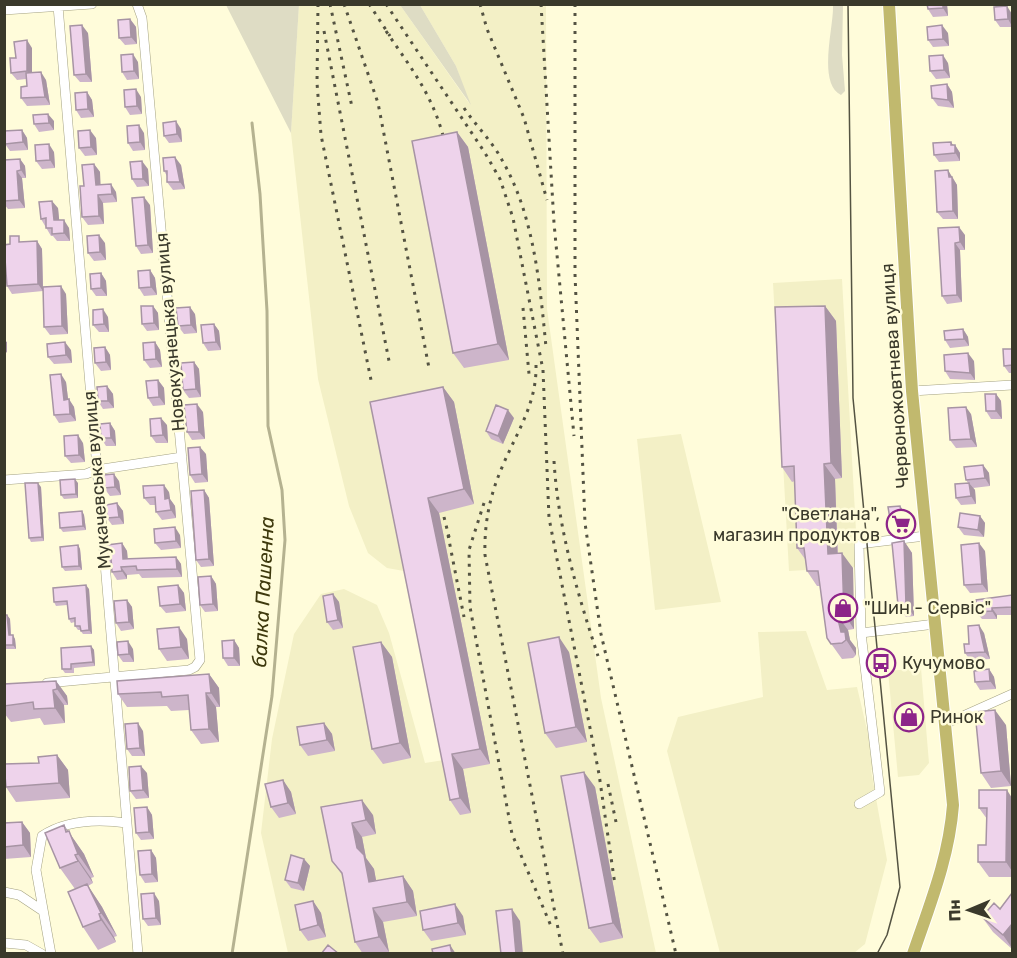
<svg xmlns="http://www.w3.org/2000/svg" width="1017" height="958" font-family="Rubik,sans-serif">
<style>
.built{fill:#f3f0c6}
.green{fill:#dedcc4}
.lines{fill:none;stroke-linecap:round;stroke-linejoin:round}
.stream{stroke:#b5b290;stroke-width:3}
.minor-casing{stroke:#a4a282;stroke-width:10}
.major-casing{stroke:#fff;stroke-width:14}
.minor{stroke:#fff;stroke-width:9}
.major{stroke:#c1b96e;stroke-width:12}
.tram{stroke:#545342;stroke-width:1.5}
.rail{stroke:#545342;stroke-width:3;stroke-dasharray:3 6;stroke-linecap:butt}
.wall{fill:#cdb5ca}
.shaded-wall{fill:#a794a4}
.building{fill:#eed3eb;stroke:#a794a4;stroke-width:1.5}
.labels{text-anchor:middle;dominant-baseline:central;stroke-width:5;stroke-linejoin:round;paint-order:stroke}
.street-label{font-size:18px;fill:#3a392b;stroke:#fffcda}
.poi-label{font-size:18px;fill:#3a392b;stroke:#fffcda;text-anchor:start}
.water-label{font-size:20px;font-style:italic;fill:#3e390d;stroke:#fffcda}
</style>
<rect width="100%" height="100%" fill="#fffcda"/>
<!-- built -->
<path class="built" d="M299 5H400L469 103 456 66 420 5H546L547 309 601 698 656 953H288L261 833 272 739 294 634 321 594 344 589 377 605 389 633 425 763 444 760 404 571 387 568 368 553 349 506 318 379 291 133Z
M842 279 858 567 789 571 773 283Z
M681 434 721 602 655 610 637 439Z
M806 631 827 690 857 687 876 768 871 770 887 860 865 944 854 953H720L667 751 678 717 763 697 758 632Z
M921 668 929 763 919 775 898 777 888 671Z"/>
<!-- green -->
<path class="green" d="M226 5H299L291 133Z
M400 5H420L456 66 471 105Z
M833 5H843L842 55 845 91 841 95C817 83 834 27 833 5Z"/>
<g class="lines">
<!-- stream -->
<path class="stream" d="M232 954 272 696 285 540 282 490 268 426 267 311 260 194 252 123"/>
<!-- minor casing -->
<g class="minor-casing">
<path id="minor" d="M58 6 138 954
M4 10 92 4
M912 391 1012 385
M4 480 86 474 96 470 182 457
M861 633 859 544 925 536
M47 683 189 670 195 667 200 660 142 18 137 4
M945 724 1012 694
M859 804 880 792 861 633 935 624
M4 892 19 895 43 911
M4 943 26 945 42 954
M51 954 36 870 42 836C66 820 98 819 127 823"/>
</g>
<!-- major casing -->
<g class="major-casing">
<path id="major" d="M889 4 912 391 953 805C949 858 930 904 913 954"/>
</g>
<!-- minor -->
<use href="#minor" class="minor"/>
<!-- major -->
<use href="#major" class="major"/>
<!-- tram -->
<path class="tram" d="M848 4 853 398 900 887 887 935 877 954"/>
<!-- rail -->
<path class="rail" d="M318 4 317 83 321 135 371 380
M330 4 352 107
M344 4 378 103 429 368
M369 4 390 36
M386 4 485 153 500 179 513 218 543 370 549 518 599 774 615 885
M480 4 487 29 524 118 547 200
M541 4 554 223 574 436
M575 4V274L585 523 601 634 676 954
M324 31 390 366
M386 31C415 74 436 99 447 152
M464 108C476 126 492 141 502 160 534 215 540 285 546 347
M523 308 529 374
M536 365C537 403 517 432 503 465 490 494 484 523 485 555L563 954
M554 461C558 528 577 592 598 656
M484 503 469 550 470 607 512 834 551 926
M444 517 450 541
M448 535 464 617
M608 784 616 822"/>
</g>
<!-- wall -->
<path class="wall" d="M947 4 948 16 933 17 928 9Z
M1012 14V27H1000L995 20Z
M130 19 136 27 137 44 125 45 119 38Z
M88 33 92 82H80L74 75Z
M948 33 949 46 933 47 928 40Z
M32 48V73L46 80 50 105 27 106 21 98 27 86 26 79 17 80 11 73 16 58Z
M138 62 139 79 127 80 122 72Z
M948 63 950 78 936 79 930 71Z
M947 84 952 92 954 108 938 106 932 98Z
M87 92 92 100 94 117 81 118 76 110Z
M141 97 142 114 130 115 125 107Z
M54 121V130L39 132 34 124Z
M181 129 182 142 169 143 164 136Z
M22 130 27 138 28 150 10 151 5 144Z
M457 132 468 147 509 360 464 368 453 353Z
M144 133 145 150 133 151 128 143Z
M96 138 97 155 85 156 79 148Z
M955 145 960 153V161L939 162 934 155Z
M54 152 55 168 42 169 36 161Z
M20 159 25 166 26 178H22L25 208 8 209 4 204V201Z
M94 164 100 172V185L116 192 117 202 103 203 104 224 88 225 82 217 84 186Z
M181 165 185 189 173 190 167 182V176L164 171Z
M148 169 149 186 137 187 132 179Z
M954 178V180L957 185 958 219H943L937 212Z
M150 205 153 253 141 254 136 246Z
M58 208 59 220 69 228 70 241H57L53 236H51L41 219Z
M938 228 965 235V250H960L962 302 947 304 942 296Z
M37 241 42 249 43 287 66 294 68 334 50 335 44 327 43 291 12 294 7 286 23 242Z
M105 243 106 260 94 261 88 253Z
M150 270 155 278 157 295 144 296 139 288Z
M101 273 106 281 107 296H96L91 289Z
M153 306 158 313 159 330 147 331 142 324Z
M825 306 836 321 842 478 835 479 838 554 853 568 854 629 848 630 850 640 856 648V655L853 658 842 659 827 638 820 586H817L807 571 805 559 797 548 795 481 792 482 782 467Z
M195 314 197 333 184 334 178 326Z
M108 317 109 332H99L93 325Z
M214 324 219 331 221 350 208 351 203 343Z
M963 329 968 337 969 346 950 348 945 340Z
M155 342 160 350 162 367 150 368 144 360Z
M105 347 110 355 111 370 101 371 95 363Z
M1012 349V373H1009L1004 366Z
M71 350 72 363 54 364 48 357Z
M974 361 975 380 950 379 945 371Z
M194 362 199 369 201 397 189 398 183 390Z
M158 380 164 388 165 405 153 406 148 398Z
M66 382 68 399 74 407 76 421 59 423 54 415Z
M107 386 113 394 114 408 103 409 98 401Z
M443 387 454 402 474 504 439 513 490 764 463 769 471 813 460 815 450 800 370 402Z
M996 394 1001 401 1002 419H991L986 411Z
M203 412 205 439 192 440 187 432Z
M971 414 977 447 956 448 950 440Z
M514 418 503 444 491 439 486 431Z
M110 423 115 431 116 446H106L101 438Z
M167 425 168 443H156L151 436Z
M83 443 85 462 71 463 65 456Z
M206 454 208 482 195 483 190 475Z
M983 465 989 473 990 486 973 488 975 490 976 504 961 505 956 498 968 483 966 480Z
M119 481 121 495 110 496 104 488Z
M78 483V498L64 499 61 495Z
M41 487 44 541 31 542 29 538Z
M204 490 209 498 214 566 201 567 196 560Z
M169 492 170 499 175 506 176 518 162 520 156 512V505H150L144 498Z
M117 503 123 511 124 524 112 525 107 518Z
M900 506 906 514 908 531 896 533 891 525Z
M82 511 84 515 86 530 63 532 60 528Z
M980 516 985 523 984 537 964 535 958 527Z
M180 535 181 548 161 550 155 543Z
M904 541 912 553 914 616 906 617 898 605Z
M122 543 127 551 128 559 176 557 181 564 182 577 142 578 139 574 127 575V579L117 580 112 572 111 565 107 558Z
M78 545 80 549 82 570 65 571 62 567Z
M985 551 988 592 970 593 964 585Z
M211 576 216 584 218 611 205 612 200 605Z
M178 585 184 593 186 611 166 613 160 606Z
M89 589 92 634H83L80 630H78L75 626V622L71 623 69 619 67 605 56 606 54 602Z
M333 594 339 602 343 628 333 630 327 622Z
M1012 595V615H997V619H982L976 612Z
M127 600 132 607 134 629 121 631 116 623Z
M4 615H7L10 619 11 635 15 639 16 649H4Z
M984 633 990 659 970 660 965 653Z
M187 639 189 659 167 661 159 649Z
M234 640 239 648 240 666H228L223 658Z
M381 642 392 657 411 758 383 764 372 749Z
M91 646 94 650 95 666 74 668V673H65L62 669Z
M133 649 134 662H123L118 655Z
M569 652 587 742 556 748 545 733Z
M989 669 994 677 996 689 980 690 975 682Z
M209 674 219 688 220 707H216L219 742 201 744 191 730 189 710 171 711 167 706 127 707 118 694Z
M56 681 67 696 68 705H64L65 723 44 725 40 718 11 722 4 713V684Z
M324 723 332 734 335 751 308 756 300 745Z
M1006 725 1011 786 991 788 981 773Z
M143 731 145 756H132L127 749Z
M57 755 68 770 70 798 16 802 6 787 39 763Z
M147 773 149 798 136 799 130 791Z
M283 780 291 792 296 814 279 818 271 807Z
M595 787 623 938 600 943 589 928Z
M1012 798V877H989L978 862 986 845 987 819 979 808Z
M147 807 152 815 154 839 141 840 136 833Z
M321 807 373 815 376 834 362 837 366 858 374 869 376 881 403 876 413 891 417 916 383 922 389 952 379 954H363L355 942 343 876 332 861Z
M22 822 30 833 31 857 4 859V823Z
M68 831 84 854 94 877 91 878 93 883 88 886 102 907 117 936 114 937 116 942 98 950 83 927 75 889 60 868Z
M151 850 156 858 158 882 145 883 140 875Z
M304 859 310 866 304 891 291 888 285 880Z
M1012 893V949L993 932 982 917 1000 909Z
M159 901 161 925 148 926 143 919Z
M313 901 321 913 326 937 308 941 300 930Z
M463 916 466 935 431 941 423 930Z"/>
<!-- shaded-wall -->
<path class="shaded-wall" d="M943 4H947L948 16 943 8Z
M1007 6 1012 14V26L1008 19Z
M130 19 136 27 137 44 131 37Z
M82 25 88 33 92 82 86 74Z
M942 25 948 33 949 46 943 39Z
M27 40 32 48V79L27 71Z
M133 54 138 62 139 79 134 71Z
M943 55 948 63 950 78 944 70Z
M41 72 46 80 50 105 45 97Z
M947 84 952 92 954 108 948 100Z
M136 89 141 97 142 114 137 106Z
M87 92 92 100 94 117 88 109Z
M48 114 54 121V130L49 123Z
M176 121 181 129 182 142 177 134Z
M139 125 144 133 145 150 140 142Z
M22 130 27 138 28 150 23 142Z
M90 130 96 138 97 155 91 147Z
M457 132 468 147 509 360 498 344Z
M951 142 955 148V145L960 153V161L951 145Z
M49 144 54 152 55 168 50 160Z
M175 157 181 165 185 189 180 182Z
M20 159 25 166 26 178 21 170Z
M142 161 148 169 149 186 143 179Z
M94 164 100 172 101 193 96 185Z
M948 170 957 185 958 219 953 211Z
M17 171 22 178 25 208 19 200Z
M111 184 116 192 117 202 112 194Z
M98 195 103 203 104 224 99 216Z
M144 197 150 205 153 253 148 245Z
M52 201 58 208 60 228 54 220Z
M64 220 69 228 70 241 64 233Z
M959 227 965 235V250L960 242Z
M99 235 105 243 106 260 100 252Z
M37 241 42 249 43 291 38 284Z
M955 243 960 250 962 302 957 295Z
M150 270 155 278 157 295 151 287Z
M101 273 106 281 107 296 101 288Z
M61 286 66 294 68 334 62 326Z
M153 306 158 313 159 330 154 323Z
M825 306 836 321 842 478 831 463Z
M190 307 195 314 197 333 191 325Z
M103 309 108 317 109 332 104 324Z
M214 324 219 331 221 350 216 342Z
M963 329 968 337 969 346 964 339Z
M4 340 7 342V353L4 349Z
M65 342 71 350 72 363 66 355Z
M155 342 160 350 162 367 156 359Z
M105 347 110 355 111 370 106 362Z
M968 353 974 361 975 380 970 373Z
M194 362 199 369 201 397 196 389Z
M61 374 66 382 69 407 64 400Z
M158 380 164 388 165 405 159 397Z
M107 386 113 394 114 408 108 401Z
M443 387 454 402 474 504 464 489Z
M996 394 1001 401 1002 419 996 411Z
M69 399 74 407 76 421 70 414Z
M197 404 203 412 205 439 199 432Z
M966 407 971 414 977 447 971 439Z
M508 410 514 418 503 444 498 436Z
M161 418 167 425 168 443 163 435Z
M110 423 115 431 116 446 111 438Z
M78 435 83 443 85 462 79 455Z
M200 447 206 454 208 482 202 474Z
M824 464 835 479 838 569 828 554Z
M983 465 989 473 990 486 985 478Z
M114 474 119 481 121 495 115 487Z
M75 479 78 483V498L76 494Z
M38 483 41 487 44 541 42 537Z
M969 483 975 490 976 504 971 496Z
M164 485 169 492 170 499 175 506 176 518 171 510 165 499Z
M204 490 209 498 214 566 209 559Z
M428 498 439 513 490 764 480 749Z
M117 503 123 511 124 524 119 517Z
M900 506 906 514 908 531 903 524Z
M82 511 84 515 86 530 83 526Z
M980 516 985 523 984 537 978 530Z
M175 527 180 535 181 548 176 541Z
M904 541 912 553 914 616 906 605Z
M122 543 127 551 128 567 123 559Z
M979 543 985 551 988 592 982 584Z
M78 545 80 549 82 570 79 566Z
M842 553 853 568 854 629 844 614Z
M176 557 181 564 182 577 177 569Z
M121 567 127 575V579L122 571Z
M211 576 216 584 218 611 213 604Z
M86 585 89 589 92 634 89 630Z
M178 585 184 593 186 611 180 604Z
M333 594 339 602 343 628 338 620Z
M127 600 132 607 134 629 129 622Z
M992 608 997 615V619L992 611Z
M7 615 10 619 11 639 9 635Z
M837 615 848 630 850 640 856 648V655L841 632Z
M979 625 984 633 990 659 985 652Z
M179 627 187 639 189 659 181 647Z
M13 635 15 639 16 649 13 645Z
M559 637 569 652 587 742 576 727Z
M234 640 239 648 240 666 234 658Z
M128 641 133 649 134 662 129 654Z
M381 642 392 657 411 758 400 743Z
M91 646 94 650 95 666 93 662Z
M989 669 994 677 996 689 990 681Z
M209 674 219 688 220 707 211 693Z
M56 681 67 696 68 705 57 689Z
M53 690 64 705 65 723 55 708Z
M206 693 216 707 219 742 209 729Z
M995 710 1006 725 1011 786 1001 771Z
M138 723 143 731 145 756 140 748Z
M324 723 332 734 335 751 327 740Z
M452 754 463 769 471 813 460 798Z
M57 755 68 770 70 798 59 783Z
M141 766 147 773 149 798 143 790Z
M584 772 595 787 623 938 613 923Z
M283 780 291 792 296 814 288 803Z
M1007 790 1012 798V871L1006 862Z
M362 800 373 815 376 834 366 820Z
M147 807 152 815 154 839 149 832Z
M22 822 30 833 31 857 23 845Z
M352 823 362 837 366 858 374 869 379 896 369 882 357 848Z
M64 825 84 854 94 877 78 854Z
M151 850 156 858 158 882 152 874Z
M75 855 91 878 93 883 78 861Z
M304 859 310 866 304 891 298 883Z
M403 876 413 891 417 916 407 902Z
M87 884 102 907 117 936 101 913Z
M154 893 159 901 161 925 156 918Z
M313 901 321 913 326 937 318 925Z
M455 904 463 916 466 935 458 923Z
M373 908 383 922 389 952 379 937Z
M512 909 520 921 523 954H516Z
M99 914 114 937 116 942 101 920Z
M1012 924V948L1003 935Z
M450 945 456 954H452Z"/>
<!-- building -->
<path class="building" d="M927 4H943V8L928 9Z
M1007 6 1008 19 995 20 994 7Z
M130 19 131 37 119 38 118 20Z
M82 25 86 74 74 75 70 26Z
M942 25 943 39 928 40 927 27Z
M27 40V71L11 73 10 58H16L14 42Z
M133 54 134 71 122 72 121 55Z
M943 55 944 70 930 71 929 56Z
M41 72 45 97 21 98V87L27 86 26 73Z
M947 84 948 100 932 98 931 86Z
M136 89 137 106 125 107 124 90Z
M87 92 88 109 76 110 75 93Z
M48 114 49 123 34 124 33 115Z
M176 121 177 134 164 136 163 123Z
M139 125 140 142 128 143 127 126Z
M22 130 23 142 5 144 4 131Z
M90 130 91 147 79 148 78 131Z
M457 132 498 344 453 353 412 141Z
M951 142V145H955V153L934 155 933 143Z
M49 144 50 160 36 161 35 145Z
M175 157 180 182H167V171H164L163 158Z
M20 159 21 170 17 171 19 200 4 201V160Z
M142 161 143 179H132L130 162Z
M94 164 96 185 111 184 112 194 98 195 99 216 82 217 80 186H84L82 165Z
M948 170 949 177H952L953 211 937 212 935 171Z
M144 197 148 245 136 246 132 198Z
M52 201 54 220H64V233L52 234V228H46V218L41 219 39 202Z
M959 227 960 242 955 243 957 295 942 296 938 228Z
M99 235 100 252 88 253 87 236Z
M10 236H19V242L37 241 38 284 7 286 4 245 10 244Z
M150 270 151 287 139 288 138 271Z
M101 273V288L91 289 90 274Z
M61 286 62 326 44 327 43 287Z
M141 306H153L154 323 142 324Z
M825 306 831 463 824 464 828 554 842 553 844 614 837 615 841 632H845L846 640 842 643 831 644 827 638 818 571H807L804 548H797L794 466 782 467 775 307Z
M190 307 191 325 178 326 176 308Z
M103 309 104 324 93 325V310Z
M214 324 216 342 203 343 201 325Z
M963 329 964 339 945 340 944 331Z
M65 342 66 355 48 357 47 344Z
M155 342 156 359 144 360 143 343Z
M105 347 106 362 95 363 94 348Z
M1003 349H1012V365L1004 366Z
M968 353 970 373 945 371 944 355Z
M194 362 196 389 183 390 181 363Z
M61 374 64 400 69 399 70 414 54 415 50 375Z
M158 380 159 397 148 398 146 381Z
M107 386 108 401H98L97 387Z
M443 387 464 489 428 498 480 749 452 754 460 798 450 800 370 402Z
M985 394H996V411H986Z
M197 404 199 432H187L184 405Z
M496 405 508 410 498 436 486 431Z
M966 407 971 439 950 440 948 408Z
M161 418 163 435 151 436 150 419Z
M110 423 111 438H101L100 424Z
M78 435 79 455 65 456 64 436Z
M200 447 202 474 190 475 188 448Z
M983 465 985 478 966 480 964 467Z
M114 474 115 487 104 488 103 475Z
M75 479 76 494 61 495 60 480Z
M25 483H38L42 537 29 538Z
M969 483 971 496 956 498 955 484Z
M164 485 165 499 169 498 171 510 156 512 155 497 144 498 143 486Z
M204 490 209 559 196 560 191 491Z
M117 503 119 517 107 518 106 505Z
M900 506 903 524 891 525 888 507Z
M82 511 83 526 60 528 59 513Z
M960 513 980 516 978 530 958 527Z
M175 527 176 541 155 543 154 529Z
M904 541 906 605H898L892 543Z
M122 543 123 559 176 557 177 569 137 570 136 566 121 567 122 571 112 572 111 558H107V545Z
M979 543 982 584 964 585 961 545Z
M78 545 79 566 62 567 60 547Z
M211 576 213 604 200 605 198 577Z
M86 585 89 630 81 631 80 626H75V618L69 619 67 601 54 602 53 588Z
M178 585 180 604 160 606 158 587Z
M333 594 338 620 327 622 323 596Z
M1012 595V607L992 608V611L976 612V600Z
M127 600 129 622 116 623 114 601Z
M4 615H7L9 635H13V645H4Z
M979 625 985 652 965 653 964 644H969L968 626Z
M179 627 181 647 159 649 157 629Z
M559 637 576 727 545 733 528 643Z
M234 640V658H223L222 641Z
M128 641 129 654 118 655 117 642Z
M381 642 400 743 372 749 353 647Z
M91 646 93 662 71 664V669H62L61 648Z
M989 669 990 681 975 682 974 671Z
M209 674 211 693H206L209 729 191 730 188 695 162 697 161 692 118 694 117 681Z
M56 681 57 689 53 690 55 708 34 709 33 702 4 706V684Z
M995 710 1001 771 981 773 975 712Z
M138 723 140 748 127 749 125 724Z
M324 723 327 740 300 745 297 727Z
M57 755 59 783 6 787 4 764 39 763 38 757Z
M141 766 143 790 130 791 129 767Z
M584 772 613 923 589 928 561 776Z
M283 780 288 803 271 807 265 784Z
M979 790H1007L1006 862H978V845H986L987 808H979Z
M362 800 366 820 352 823 357 848 364 855 369 882 403 876 407 902 373 908 379 937 355 942 342 873 332 861 321 807Z
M147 807 149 832 136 833 134 808Z
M22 822 23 845 4 847V823Z
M64 825 66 832 69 831 78 854 75 855 78 861 60 868 45 833Z
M151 850 152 874 140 875 138 851Z
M291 855 304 859 298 883 285 880Z
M87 884 101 913 99 914 101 920 83 927 68 892Z
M154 893 156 918 143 919 141 894Z
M1012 893V924L1003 935 982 917 994 903 1000 909Z
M313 901 318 925 300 930 295 905Z
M455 904 458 923 423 930 420 911Z
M512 909 516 954H501L496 911Z
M328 945 339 954H321Z
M450 945 452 954H433L432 949Z"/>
<!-- icons -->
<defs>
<g id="supermarket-ring" transform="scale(1.5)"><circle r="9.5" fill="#fffcda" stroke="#8d2489" stroke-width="1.5"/><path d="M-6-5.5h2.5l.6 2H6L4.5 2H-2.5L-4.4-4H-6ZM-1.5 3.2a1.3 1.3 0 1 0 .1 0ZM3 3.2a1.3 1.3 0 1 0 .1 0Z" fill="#8d2489"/></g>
<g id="shop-ring" transform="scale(1.5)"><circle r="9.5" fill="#fffcda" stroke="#8d2489" stroke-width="1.5"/><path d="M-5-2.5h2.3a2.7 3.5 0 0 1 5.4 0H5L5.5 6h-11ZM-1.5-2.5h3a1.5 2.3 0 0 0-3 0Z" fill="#8d2489"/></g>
<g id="bus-ring" transform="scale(1.5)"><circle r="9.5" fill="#fffcda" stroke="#8d2489" stroke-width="1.5"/><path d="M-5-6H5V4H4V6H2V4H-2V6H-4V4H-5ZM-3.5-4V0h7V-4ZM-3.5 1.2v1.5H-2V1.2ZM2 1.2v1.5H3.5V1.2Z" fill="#8d2489"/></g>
</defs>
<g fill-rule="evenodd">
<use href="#supermarket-ring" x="901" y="524"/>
<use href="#shop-ring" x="843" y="608"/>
<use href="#bus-ring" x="881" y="663"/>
<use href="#shop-ring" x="909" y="717"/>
</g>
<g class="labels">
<!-- street labels -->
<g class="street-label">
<text transform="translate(170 332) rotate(-95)">Новокузнецька вулиця</text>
<text transform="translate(895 376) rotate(-94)">Червоножовтнева вулиця</text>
<text transform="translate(97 480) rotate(-95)">Мукачевська вулиця</text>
</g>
<!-- poi labels -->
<g class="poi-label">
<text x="880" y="514" text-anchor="end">"Светлана",<tspan x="880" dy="21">магазин продуктов</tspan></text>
<text x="864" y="608">"Шин - Сервіс"</text>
<text x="902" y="663">Кучумово</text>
<text x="930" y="717">Ринок</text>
</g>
<!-- water labels -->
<g class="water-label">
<text transform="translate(263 592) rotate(-87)">балка Пашенна</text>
</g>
</g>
<!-- border -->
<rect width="1017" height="958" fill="none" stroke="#3a392b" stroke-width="12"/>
<!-- north arrow -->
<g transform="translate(969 910) rotate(268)" stroke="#fffcda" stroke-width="4.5" paint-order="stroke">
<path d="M0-4.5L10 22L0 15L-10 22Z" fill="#3a392b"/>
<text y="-9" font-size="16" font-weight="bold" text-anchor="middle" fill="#3a392b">Пн</text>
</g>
</svg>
